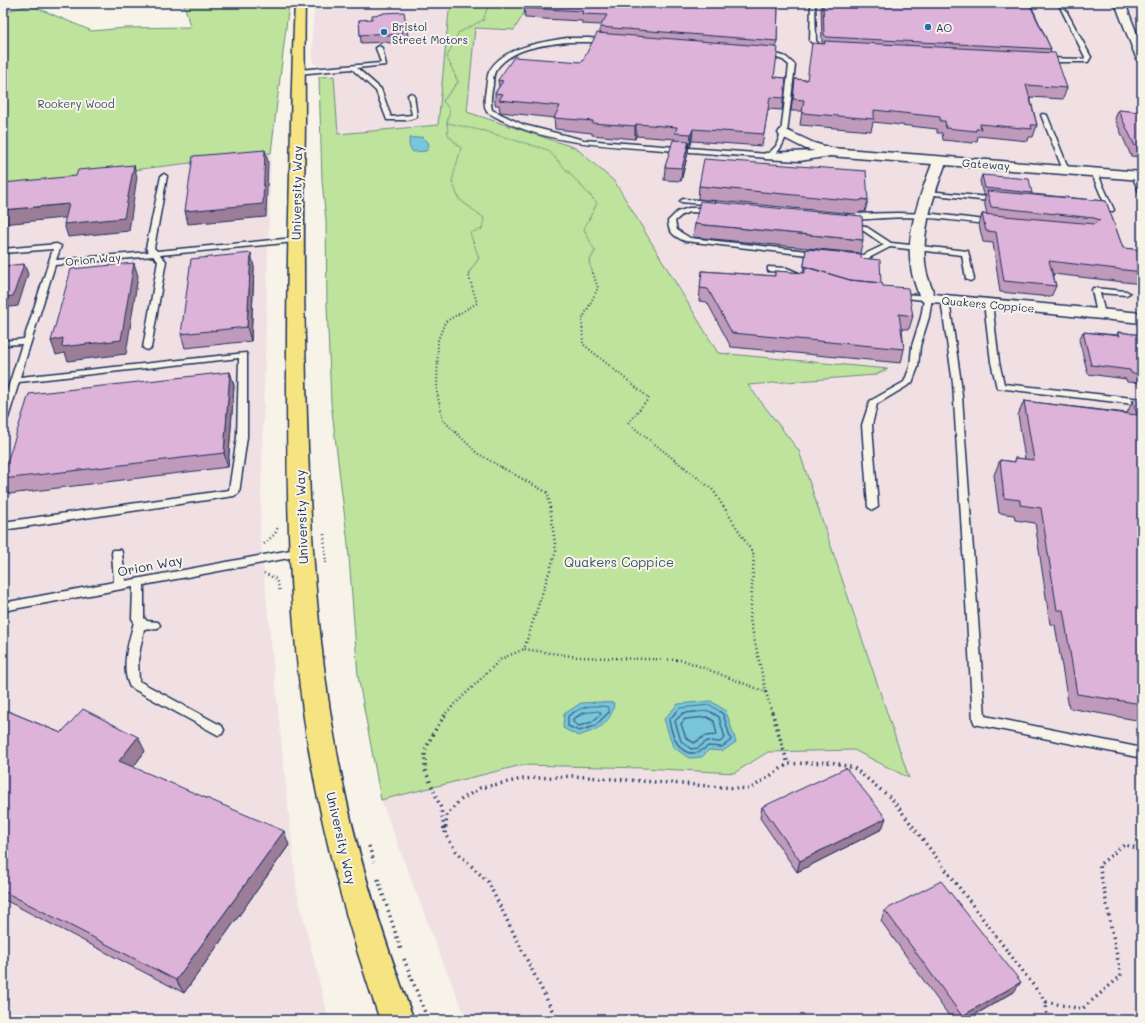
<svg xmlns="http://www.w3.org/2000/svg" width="1145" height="1023" font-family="Mali,sans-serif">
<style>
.built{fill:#f0e0e4}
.green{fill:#bee39d;stroke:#6c897e}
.water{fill:#79c5d9;stroke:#5389a8}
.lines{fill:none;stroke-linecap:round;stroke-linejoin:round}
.shore-far1{stroke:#416b8f;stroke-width:1}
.shore{stroke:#416b8f;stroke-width:1.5}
.lane-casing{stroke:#1b2f5e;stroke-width:3}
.street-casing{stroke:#1b2f5e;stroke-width:3}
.highway-casing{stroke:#1b2f5e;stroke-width:3}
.path-far3{stroke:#1b2f5e;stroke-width:1.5;stroke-dasharray:0.5 1.5;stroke-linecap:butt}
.path-far2{stroke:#1b2f5e;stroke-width:2;stroke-dasharray:1 2.5;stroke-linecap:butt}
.path-far1{stroke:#1b2f5e;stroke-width:2.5;stroke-dasharray:1 3;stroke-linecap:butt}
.path{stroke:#1b2f5e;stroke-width:3.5;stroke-dasharray:1.5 4;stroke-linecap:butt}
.lane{fill:#f7f3e8;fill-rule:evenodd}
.street{fill:#f7f3e8;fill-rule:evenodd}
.highway{fill:#f6e381;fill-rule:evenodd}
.wall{fill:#bf9abb;stroke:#1b2f5e}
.shaded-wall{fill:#9b7d98;stroke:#1b2f5e}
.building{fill:#deb3d9;stroke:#1b2f5e}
.poi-dot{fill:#1f6fb2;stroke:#f7f3e8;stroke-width:1.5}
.labels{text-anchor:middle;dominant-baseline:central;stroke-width:4;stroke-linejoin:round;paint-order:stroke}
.far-poi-label{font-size:11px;fill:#1b2f5e;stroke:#f7f3e8;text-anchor:start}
.far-park-label{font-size:11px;fill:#3c536b;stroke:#f7f3e8}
.far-street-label{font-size:11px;fill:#1b2f5e;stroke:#f7f3e8}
.street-label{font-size:13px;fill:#1b2f5e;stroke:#f7f3e8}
.park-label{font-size:13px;fill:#3c536b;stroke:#f7f3e8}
</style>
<rect width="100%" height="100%" fill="#f7f3e8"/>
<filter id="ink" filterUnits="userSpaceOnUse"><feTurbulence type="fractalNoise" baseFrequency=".025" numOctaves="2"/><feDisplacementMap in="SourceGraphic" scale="8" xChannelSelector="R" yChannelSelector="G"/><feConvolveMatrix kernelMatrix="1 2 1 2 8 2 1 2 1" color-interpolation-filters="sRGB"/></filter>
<g filter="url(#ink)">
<!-- built -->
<path class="built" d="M315 3H461L449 11 438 125 338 134 334 76 332 65 323 66 316 65 313 62 312 32Z
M530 3H1142V1020H467L439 953 381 800 522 765 643 768 734 773 768 752 854 750 909 777 799 451 747 385 875 375 887 369 718 353 615 182 576 148 467 112 475 28 514 30Z
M271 153 260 535 297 892 329 1020H3V186Z"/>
<!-- green -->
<path class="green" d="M184 3H289L271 153 3 186V12L30 5 92 31 124 28 190 27Z
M461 3H530L514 30 475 28 467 112 576 148 615 182 718 353 888 369 875 375 748 385 799 451 909 778 854 750 768 752 734 773 643 768 522 765 381 800 358 676 348 544 331 403 327 305 326 220 322 181 319 77 334 76 338 134 438 125 449 11Z"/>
<!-- water -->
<path class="water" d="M423 137 428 142 429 147 426 151 413 152C409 147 408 144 410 138Z
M711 701 726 711 736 742 723 751 709 750 702 757 689 758 673 747 664 719 678 704Z
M600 702 614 703C611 725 597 730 578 736L563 728 564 714 581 703Z"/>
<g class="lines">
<!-- shore-far1 -->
<path class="shore-far1" d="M573 713C585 705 595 705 609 707V713
M582 713 599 711 600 713
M675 713 680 708 710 705 722 713
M683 713 709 711 712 713"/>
<!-- shore -->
<path class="shore" d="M574 712 568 716V726L579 731 595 726 609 712
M585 712 573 719V722L579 726 592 722 601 714 600 712
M676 712 669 720C673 742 685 765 708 746L722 747 731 740 723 714 720 712
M696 712 683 713 675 721 681 741 691 749 698 748 707 741 720 742 725 738 719 717 711 712
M707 717 714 721 717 735 705 736 694 743 686 738 681 724 685 719Z"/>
<!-- lane casing -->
<g class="lane-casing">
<path id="lane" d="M356 3H360V5L356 6Z
M811 3H815L816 41 820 45 828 48V50L816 47 810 41Z
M1058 3H1062L1091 57 1088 62H1044L1041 60 1044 58 1084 59 1085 57Z
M567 38H589L774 53 786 57 795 65 787 133C784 143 779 154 769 158 730 155 690 152 651 149 595 145 536 142 487 112 483 104 485 97 486 88 487 83 487 75 490 70 503 47 543 42 567 38ZM567 42H589L774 57 783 60 789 65 781 133 776 146 768 154 584 140 524 125 492 110C490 102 491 94 493 85 493 81 493 74 496 70 511 48 543 45 567 42Z
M379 46 382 48 386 65 357 68 381 89 391 117 412 115 408 95 411 93 414 95 417 117 407 120H387L376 91 352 69 298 74 295 72 298 70 381 63 376 48Z
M1042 114 1047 115 1069 170 1068 171 1063 170 1041 115Z
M1094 170 1097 172 1114 210 1113 211 1096 210 1093 208 1096 206 1106 207 1091 172Z
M1135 173C1142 177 1142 187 1142 194L1139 192 1132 175Z
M164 174 167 176 154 248 157 251 295 238 299 240 295 242 160 255 166 261 151 348 147 350 143 348 158 261 153 256 55 265 20 377 246 353 247 355V437L239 493 234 496 3 530V522L229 490 237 437 239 358 19 382 8 418 3 421V404L22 344 3 345V341L24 339 53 249 3 253V249L57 244 61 246 56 260 149 252 146 248 161 176Z
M928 191 998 198 1001 200 998 202 926 194 925 193Z
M683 199 713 201 716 203 713 205 681 202 680 201Z
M689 208H705L714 211 711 213 689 212 682 215 675 221 677 230 690 238 817 252 821 254 817 256 685 241C675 237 668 232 668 221L677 212Z
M898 213 934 214 994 221 998 223 994 225C958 221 921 215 885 218 875 218 853 222 846 216L849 214Z
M850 222 865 226 891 243 968 251 974 279 970 281 966 279 962 255 890 247 867 259H846V255H863L884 245 861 229 848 225 846 224Z
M768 267 787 268 808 277 804 279 786 272 768 271Z
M1093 288 1126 291 1130 293 1126 295 1100 293 1105 314 1101 316 1097 314 1092 290Z
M893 293 928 296 932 298 929 317 920 346 918 367 912 383 877 404 872 425 878 507 873 510 868 507 862 425 870 401 904 382 910 367 912 346 921 317 924 300 896 297 892 295Z
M942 298H948L949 300 961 383 985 716 1142 748V758L979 725 975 724 973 720 953 383 941 300Z
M985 301H988L992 303 999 362 1004 384 1142 399V405L997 388 991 362 984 303Z
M301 548 305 549 306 552 305 555 144 585V618L147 621 158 622 160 625 158 628 144 629 138 660 139 681 222 726 224 730 222 734 218 735 130 687C120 668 129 641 134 622L132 618 133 587 3 611V603L114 582 112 553 113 550H121L122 553 125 581Z"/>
</g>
<!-- street casing -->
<g class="street-casing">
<path id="street" d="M1115 3H1125L1142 47V63L1137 60Z
M784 129 814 143 831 148 1142 172V180L945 165C933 198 920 234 926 270 928 279 931 286 934 294L1142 313V323L922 301C919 296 917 290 915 284 901 244 918 201 932 164L830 156 800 161 765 159 763 156 765 153 815 151 806 149 780 136 778 133 780 130Z"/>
</g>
<!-- highway casing -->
<g class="highway-casing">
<path id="highway" d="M295 3H305C304 43 305 82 305 122 304 195 303 267 305 339 308 477 312 616 337 752 353 844 381 933 414 1020H380C350 934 325 846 310 756 286 618 287 478 287 339 287 266 290 194 291 122 292 82 293 43 295 3Z"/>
</g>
<!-- path-far3 -->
<path class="path-far3" d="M447 123 484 131 548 150 597 203 584 229 595 251 589 262 593 274
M468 274 479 258 470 233 482 229 484 218 459 199 452 181 461 148 448 135 447 123 450 110 443 101 458 82 447 57 458 33 483 20 488 6 498 3"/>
<!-- path-far2 -->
<path class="path-far2" d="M468 273 477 303 445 322 438 340 437 393 443 420 477 453 503 468
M593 273 598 288 582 320 583 344 649 398 628 423 685 468"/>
<!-- path-far1 -->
<path class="path-far1" d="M501 467 548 493 556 551 524 649 578 657 683 660 766 692 772 713
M684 467 713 490 754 555 750 620 766 692
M324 534 326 565
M264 544 275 534 278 527
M264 573 276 579 280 591
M446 713 501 659 524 649"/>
<!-- path -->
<path class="path" d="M772 712 788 764
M444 829 441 808 425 770V751L432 735 447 712
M369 846 374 862
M378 879 401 950
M404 959 428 1020
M1046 1002 1082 1009 1121 976 1099 865 1124 845 1142 849
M557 1020 488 882 456 851 445 834 447 815 459 801 480 788 522 779 573 776 750 789 788 764 831 762 854 768 892 799 1046 1002 1047 1020"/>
<!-- lane -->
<use href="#lane" class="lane"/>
<!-- street -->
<use href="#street" class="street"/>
<!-- highway -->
<use href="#highway" class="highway"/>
</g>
<!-- wall -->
<path class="wall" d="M778 3 777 41 774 77 786 78 782 110 768 109 762 146 692 141 690 147 689 146 688 153 681 181 664 180 665 167 675 139 636 136 635 139 592 135V133L555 129 554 118 500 112 499 105H495V93L499 87 498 80 582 62 600 34V27L601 25 582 24V21L525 18 524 8Z
M821 3H1030L1051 49 1050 53 1067 88 1063 99 1030 97 1037 125 1033 137H1029L1028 141 978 136 977 141H974L973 143 943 140 942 133H937V129L873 122 871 131 800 125 802 111H791L795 79 807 80 824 44H822Z
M359 20 407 29 408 37H403V42L388 43 387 42 361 43Z
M1118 110 1142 114V157L1131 156 1115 119Z
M982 175 1032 193V194L1106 201 1123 248 1142 250V284L1053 274 1056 286 1051 297 1000 292 993 243 983 242 979 225 982 214H987L984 201 986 195H983L980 181Z
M699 186 868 200 865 212H860V213L855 214 698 199Z
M695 224 863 240 860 253 861 258 883 286 913 316 909 329H902L904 349 901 363 731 347 707 302 699 301 702 271 775 276V271L804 273H803L806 249 859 253 693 237Z
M254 267 251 341 185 348 181 334Z
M1083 332 1117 335 1118 332 1142 335V383L1127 382 1126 379 1088 374 1079 340Z
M230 372 234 386 228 467 9 494 3 482V475Z
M1133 400 1142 401V721L1069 708 1055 625 1050 624 1035 523 1015 520 1014 515 999 513 994 475 1000 460 1013 462 1015 458 1025 459 1018 415 1024 401 1127 413Z
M3 709 61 733 145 751 133 767 289 845 184 993 3 899Z
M762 807 882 829 797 872 760 818Z
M885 910 1014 992 966 1020H952L881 921Z"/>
<!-- shaded-wall -->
<path class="shaded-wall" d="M636 124V136L635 139V126Z
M693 129 692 141 690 147 691 134Z
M689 141 688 153 681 181 682 168Z
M265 150 268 162 266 217 188 224 185 211Z
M134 165 137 177 129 231 68 237 64 224Z
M69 204 73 217 3 224V210Z
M251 253 254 267 251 341 247 327Z
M134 263 138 276 126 354 68 361 65 353 56 355 51 341Z
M24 264 28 274 18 306 3 308V297Z
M230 372 234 386 228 467 224 453Z
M138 737 145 751 127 776 119 761Z
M886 818 882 829 797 872 800 861Z
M284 831 289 845 184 993 176 980Z
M1021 982 1014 992 966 1020H960L962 1016Z"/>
<!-- building -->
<path class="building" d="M527 3H778L777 41 600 27 607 15 582 14 583 11 524 8Z
M823 3H1029L1051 49 827 37 824 35Z
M404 12 407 29H401L402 34 387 35V33L360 35 359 20 372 19V15L383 14V13Z
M597 33 775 47 778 48 774 77 786 78 784 98 770 97 764 134 693 129 691 134 675 133 677 127 636 124 635 126 592 123 593 121 554 118 560 106 499 100 503 94 495 93 503 81 498 80 514 57 582 62Z
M824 41 1055 53 1067 88 1026 85 1037 125H1031L1032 129 980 124 981 129H976V131L946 128 945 121H940V117L874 110V119L802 113 804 100 793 99 795 79 807 80 812 43 825 44Z
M1118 110 1141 112 1142 114V147L1135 146Z
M673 140 689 141 682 168 665 167Z
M265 150 263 204 185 211 193 156Z
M704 159 866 171 868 200 862 199V200L858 201 699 186Z
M134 165 124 218 64 224 69 204 3 210V183L76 176 78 170Z
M982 175 1029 179 1032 193 985 188Z
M987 191 1106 201 1123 248 1142 250V272L1049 261 1056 286 1004 281 996 232 986 231 982 214 1094 224 1100 220 1094 218 991 207Z
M700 201 862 216 863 240 695 224Z
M806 249 861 254V258L880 260 881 283 850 280 804 266Z
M251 253 247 327 181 334 191 259Z
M134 263 121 340 62 347 63 338 51 341 71 269Z
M24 264 13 296 3 297V266Z
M805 267 850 280 882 283 883 286 908 288 913 316 899 314 904 349 732 333 708 289 700 288 702 271 775 276V271L805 273Z
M1083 332 1120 336 1118 332 1142 335V374L1131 373 1130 370 1091 365Z
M230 372 224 453 3 479V475L29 394Z
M1133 400 1142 401V704L1077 694 1063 610H1057L1041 508 1020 505V500L1004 498 1000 460 1015 462V458L1034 460 1024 401 1137 415Z
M3 709 61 733 83 709 138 737 119 761 284 831 176 980 3 891Z
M846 768 886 818 800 861 762 807Z
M941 881 1021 982 962 1016 885 910Z"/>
</g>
<!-- markers -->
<g class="poi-dot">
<circle cx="928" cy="27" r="4"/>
<circle cx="384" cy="32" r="4"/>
</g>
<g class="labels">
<!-- far-poi labels -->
<g class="far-poi-label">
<text x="392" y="26">Bristol<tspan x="392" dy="13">Street Motors</tspan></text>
<text x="936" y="27">AO</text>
</g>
<!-- far-park labels -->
<g class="far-park-label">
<text x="76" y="103">Rookery Wood</text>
</g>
<!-- far-street labels -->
<g class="far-street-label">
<text transform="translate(986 164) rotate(4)">Gateway</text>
<text transform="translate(93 259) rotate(-5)">Orion Way</text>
<text transform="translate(988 304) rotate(5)">Quakers Coppice</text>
</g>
<!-- street labels -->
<g class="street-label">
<text transform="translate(296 193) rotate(-89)">University Way</text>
<text transform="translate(301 517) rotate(-92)">University Way</text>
<text transform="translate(150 565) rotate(-11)">Orion Way</text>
<text transform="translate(342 838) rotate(77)">University Way</text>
</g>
<!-- park labels -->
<g class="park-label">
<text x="619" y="561">Quakers Coppice</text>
</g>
</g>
<!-- margin -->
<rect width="1145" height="1023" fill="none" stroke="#f7f3e8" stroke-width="16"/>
<rect x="8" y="8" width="1129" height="1007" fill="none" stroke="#1b2f5e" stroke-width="1.5" filter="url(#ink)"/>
</svg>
